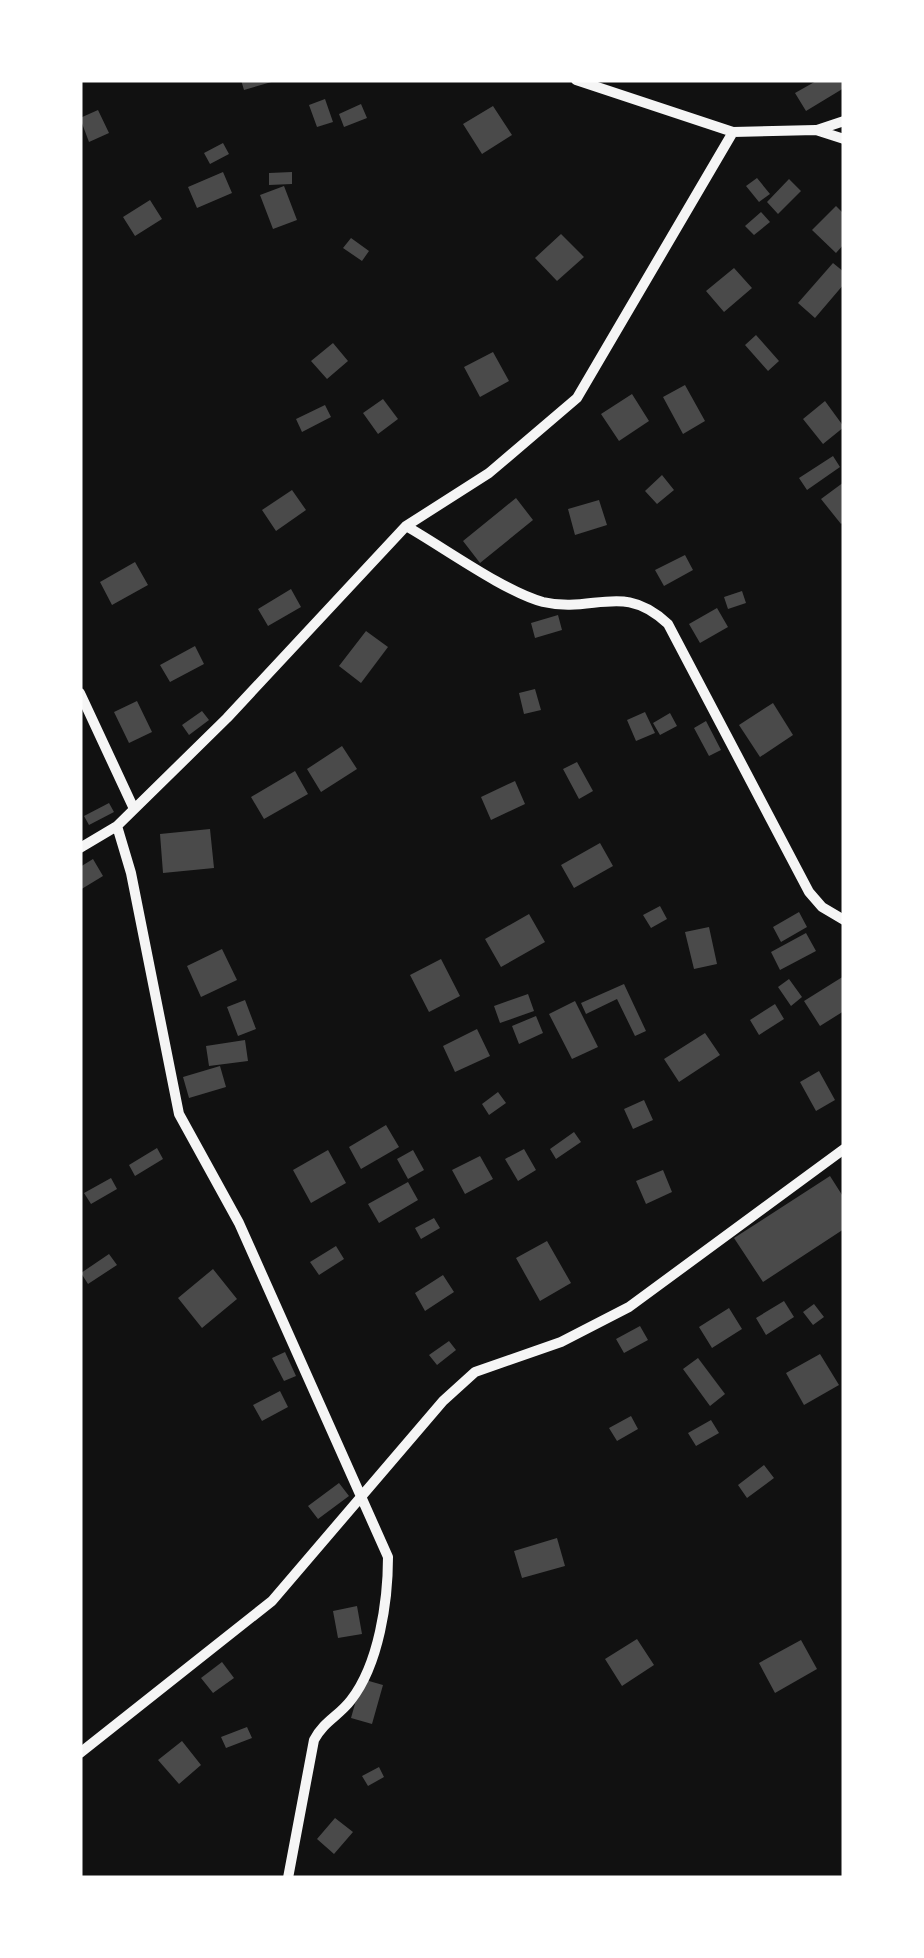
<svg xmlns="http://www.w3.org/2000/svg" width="924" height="1958" font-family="Barlow,sans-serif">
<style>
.building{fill:#4a4a4a}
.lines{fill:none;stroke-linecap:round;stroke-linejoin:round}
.minor{stroke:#f5f5f5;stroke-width:10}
</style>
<rect width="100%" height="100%" fill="#111"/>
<!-- building -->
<path class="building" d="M241 80H275V81L244 90Z
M818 80H844V88L806 111 795 93Z
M325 99 333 122 317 127 309 105Z
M361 104 367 118 344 127 339 114Z
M493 106 512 135 482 154 463 124Z
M98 110 109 133 89 142 80 118Z
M223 143 229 154 210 164 204 153Z
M223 172 232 193 197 208 188 187Z
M292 172V184L269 185V173Z
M757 178 770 194 759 202 746 186Z
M789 179 801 191 778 214 767 202Z
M284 186 297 220 273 229 260 195Z
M150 200 162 219 135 236 123 217Z
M836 206 844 214V244L836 253 812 230Z
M761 212 770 222 754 235 745 226Z
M561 234 584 257 557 281 535 258Z
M351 238 369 251 362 261 343 248Z
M833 263 844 272V284L815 318 798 303Z
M734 268 752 288 724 312 706 291Z
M756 335 779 361 768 371 745 345Z
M333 343 348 361 327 379 311 361Z
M493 352 509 381 480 397 464 367Z
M685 385 705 421 683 434 663 397Z
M632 394 649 421 619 441 601 414Z
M383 399 398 419 378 434 363 413Z
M825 401 844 427 823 444 803 419Z
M325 405 331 417 302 432 296 419Z
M833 456 840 467 807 490 799 478Z
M662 475 674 490 657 504 645 491Z
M844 482V521L841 524 821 499Z
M292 490 306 510 276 531 262 510Z
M516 498 533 520 480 563 463 541Z
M599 500 607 525 575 535 568 509Z
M685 555 693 570 664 586 655 570Z
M135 562 148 585 112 605 100 582Z
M291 589 301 607 268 626 258 609Z
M742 591 746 603 728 609 724 597Z
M717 608 728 627 700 643 689 624Z
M558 615 562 630 535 638 531 623Z
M366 631 388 647 361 683 339 666Z
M195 646 204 664 170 682 160 665Z
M535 689 541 710 524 714 519 693Z
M137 701 152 732 129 743 114 712Z
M773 703 793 735 760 757 739 725Z
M202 711 209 720 189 735 182 725Z
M645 712 655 733 636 741 627 720Z
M670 713 677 726 660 735 653 723Z
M706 721 721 750 709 756 694 728Z
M342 746 357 769 321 792 307 769Z
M577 762 593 791 579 799 563 769Z
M295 771 308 794 264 819 251 797Z
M515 781 525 804 491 820 481 797Z
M109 803 114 812 89 825 84 816Z
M210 829 214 868 163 873 160 834Z
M600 843 613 866 574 888 561 865Z
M93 859 103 876 80 890V867Z
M660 906 667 919 651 928 643 915Z
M799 912 807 927 781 942 773 927Z
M529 914 545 942 501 967 485 939Z
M709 927 717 964 694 969 685 932Z
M806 933 816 951 780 970 771 952Z
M222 949 237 980 201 997 187 966Z
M441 959 460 996 429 1012 410 975Z
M844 976V1011L820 1026 804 1001Z
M789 979 802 997 791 1006 778 987Z
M624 984 646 1031 635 1036 617 999 586 1014 581 1003Z
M528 994 534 1011 500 1023 494 1006Z
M245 1000 256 1029 238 1036 227 1007Z
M575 1001 598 1047 572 1059 549 1014Z
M775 1004 784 1019 759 1035 750 1020Z
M536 1016 543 1033 519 1044 512 1026Z
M477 1029 490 1056 455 1072 443 1046Z
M705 1033 720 1055 679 1082 664 1059Z
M245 1040 248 1061 209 1066 206 1046Z
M220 1066 226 1087 189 1098 183 1077Z
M819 1071 835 1100 816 1111 800 1082Z
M498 1092 506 1103 489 1115 482 1104Z
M644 1100 653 1120 633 1129 624 1109Z
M386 1125 399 1147 361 1169 349 1147Z
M574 1132 581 1142 556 1159 550 1149Z
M157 1148 163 1159 135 1176 129 1165Z
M524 1149 536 1170 518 1181 505 1159Z
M328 1150 346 1183 311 1203 293 1170Z
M413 1150 424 1170 408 1179 397 1159Z
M480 1156 493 1179 465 1194 452 1170Z
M663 1170 672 1192 646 1204 636 1181Z
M830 1176 844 1198V1229L763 1282 734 1238Z
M111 1178 117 1189 91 1204 84 1193Z
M408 1182 418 1200 379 1223 368 1204Z
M434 1218 440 1228 421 1239 415 1228Z
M547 1241 571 1283 540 1301 516 1258Z
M336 1246 344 1259 319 1275 310 1262Z
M109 1254 117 1265 88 1284 81 1273Z
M213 1269 237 1299 202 1328 178 1298Z
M443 1275 454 1292 425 1311 415 1293Z
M784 1301 794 1317 766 1335 756 1318Z
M814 1304 824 1317 813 1325 803 1312Z
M729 1308 742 1329 712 1348 699 1327Z
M640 1326 648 1340 624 1353 616 1339Z
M449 1341 456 1350 437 1365 429 1355Z
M285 1352 296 1376 284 1381 272 1358Z
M820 1354 839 1385 804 1405 786 1373Z
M698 1358 725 1394 710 1406 683 1369Z
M280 1391 288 1407 262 1421 253 1405Z
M631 1416 638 1429 617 1441 609 1428Z
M711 1420 719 1433 696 1446 688 1433Z
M764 1465 774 1478 747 1498 738 1485Z
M339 1483 349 1496 318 1519 308 1506Z
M557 1538 565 1566 522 1578 514 1551Z
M357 1606 362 1634 338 1638 333 1611Z
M637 1639 654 1665 622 1686 605 1659Z
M801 1640 817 1669 775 1693 759 1663Z
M222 1662 234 1678 213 1693 201 1678Z
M362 1679 383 1685 372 1724 351 1718Z
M247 1727 252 1738 226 1748 221 1737Z
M182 1741 201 1765 179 1784 158 1760Z
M379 1767 384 1777 368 1786 362 1776Z
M335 1818 353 1832 334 1854 317 1839Z"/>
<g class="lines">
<!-- minor -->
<path class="minor" d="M576 80 733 132 816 130 844 139
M817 130 844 121
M406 526C443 547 505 592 543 602 594 614 623 581 668 624L809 892 822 907 844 920
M80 693 134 809
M117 826 131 873 179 1114 239 1223 388 1557C388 1601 379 1664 351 1700 339 1716 324 1721 314 1740L288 1878
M80 848 117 826 227 718 406 526 489 473 577 398 733 132
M80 1753 272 1601 443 1401 475 1372 561 1342 629 1307 844 1149"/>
</g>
<!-- border -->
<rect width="924" height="1958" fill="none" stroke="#ffffff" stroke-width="165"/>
</svg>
